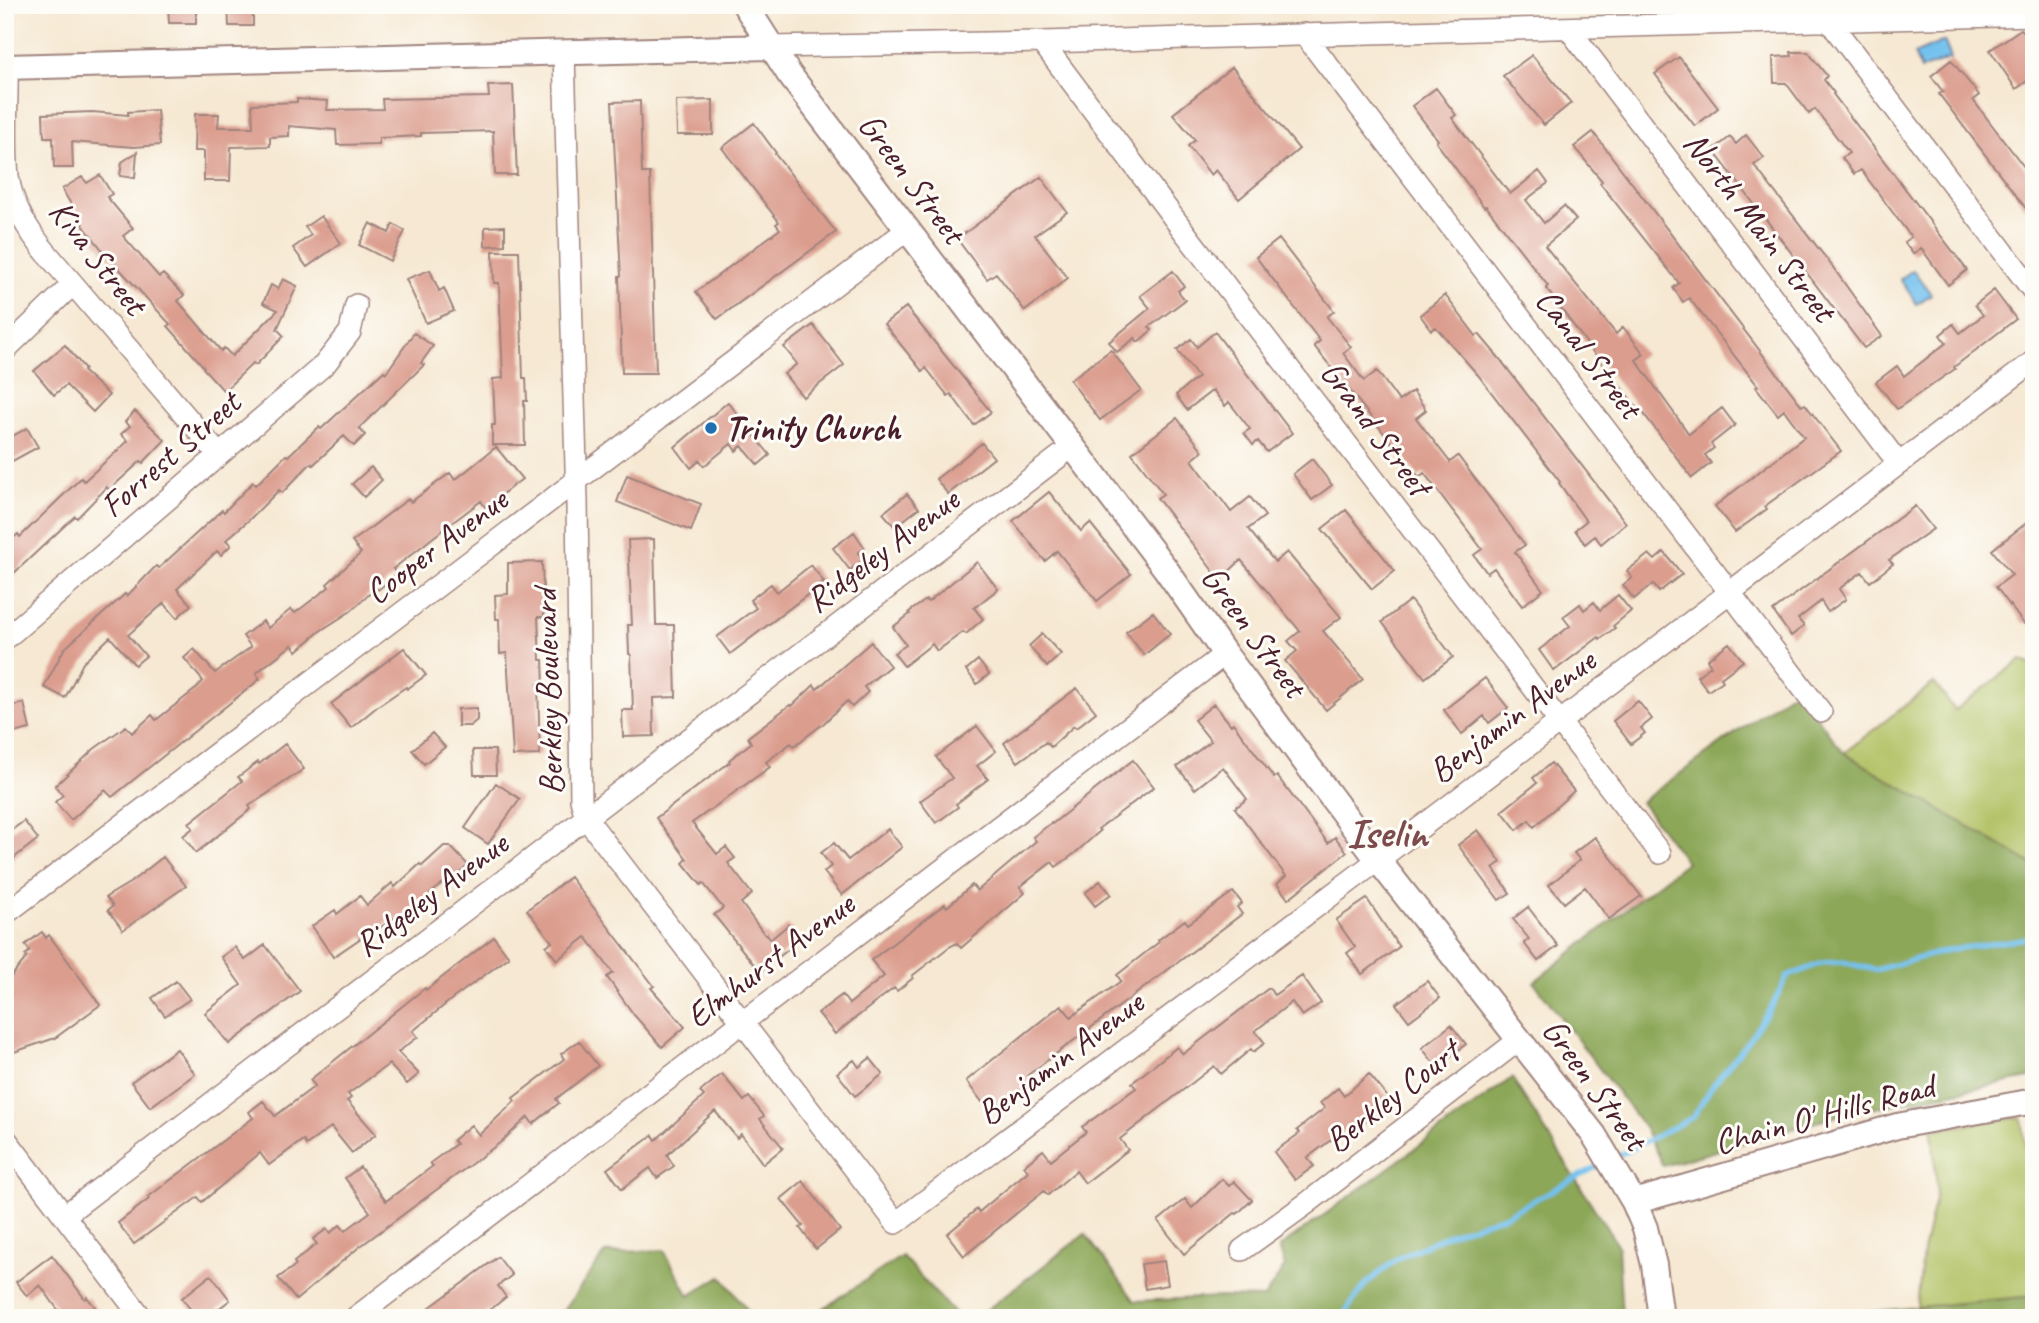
<svg xmlns="http://www.w3.org/2000/svg" width="2039" height="1323" font-family="Caveat,sans-serif">
<style>
.green{fill:#b1c163;stroke:#7e7047;stroke-width:2}
.forest{fill:#8ca759;stroke:#6b6342;stroke-width:2}
.water{fill:#73c1ee;stroke:#5e708c;stroke-width:2}
.lines{fill:none;stroke-linecap:round;stroke-linejoin:round}
.stream{stroke:#73c1ee;stroke-width:5}
.building{fill:#db9d8e}
.minor-casing{stroke:#a0847e;stroke-width:24}
.tertiary-casing{stroke:#a0847e;stroke-width:28}
.minor{stroke:#fff;stroke-width:21}
.tertiary{stroke:#fff;stroke-width:24}
.poi-dot{fill:#1f6fb2;stroke:#fdfcf7;stroke-width:2.5}
.labels{text-anchor:middle;dominant-baseline:central;stroke-width:6;stroke-linejoin:round;paint-order:stroke}
.street-label{font-size:35px;fill:#4a1f2b;stroke:#fdfcf7}
.poi-label{font-size:35px;font-weight:bold;fill:#4a1f2b;stroke:#fdfcf7;text-anchor:start}
.district-label{font-size:42px;font-weight:bold;fill:#7d4b4e;stroke:#fdfcf7}
</style>
<rect width="100%" height="100%" fill="#fdfcf7"/>
<filter id="ink" filterUnits="userSpaceOnUse"><feTurbulence type="fractalNoise" baseFrequency=".0143" numOctaves="2"/><feDisplacementMap in="SourceGraphic" scale="14" xChannelSelector="R" yChannelSelector="G"/><feConvolveMatrix kernelMatrix="1 2 1 2 8 2 1 2 1" color-interpolation-filters="sRGB"/></filter>
<filter id="wash" filterUnits="userSpaceOnUse"><feTurbulence type="fractalNoise" baseFrequency=".00686" numOctaves="4" result="noise"/><feDisplacementMap in="SourceGraphic" scale="28" xChannelSelector="R" yChannelSelector="G"/><feGaussianBlur stdDeviation="1.57" result="paint"/><feColorMatrix in="noise" values="0 0 0 0 0 0 0 0 0 0 0 0 0 0 0 0 0 1.4 0 .05"/><feComposite in="paint" operator="in"/></filter>
<g filter="url(#wash)">
<rect width="100%" height="100%" fill="#f6e8d2"/>
<!-- green -->
<path class="green" d="M2021 660 2034 666V865L1844 753 1934 683 1955 710Z
M2022 1117 2034 1217V1296L1917 1307 1923 1252 1937 1189 1932 1130Z"/>
<!-- forest -->
<path class="forest" d="M1796 689 1844 753 2034 865V1077L1848 1113 1663 1166 1645 1129 1534 982 1686 862 1641 802Z
M1512 1078 1618 1246 1622 1318H976L1085 1234 1135 1301 1222 1297 1264 1298 1285 1266 1279 1248Z
M664 1250 689 1296 721 1276 754 1318H558L605 1253Z
M902 1256 958 1318H809Z
M2034 1296V1318H1857V1313Z"/>
<!-- water -->
<path class="water" d="M1944 41 1951 58 1921 70 1914 54Z
M1913 270 1931 294 1917 304 1900 279Z"/>
<g class="lines">
<!-- stream -->
<path class="stream" d="M1614 1158 1693 1117 1713 1085 1745 1045 1772 1006 1787 977 1821 963 1843 962 1875 970 1949 950 2034 937
M1341 1318 1367 1283 1397 1259 1449 1234 1504 1216 1602 1164"/>
</g>
<g id="blocks">
<!-- building -->
<path class="building" d="M168 5H196V23H169Z
M228 5H253V26H229Z
M2028 28 2034 36V76L2016 89 1990 50 2021 29 2023 31Z
M1791 52H1808L1827 76 1824 80 1834 93 1833 94 1967 270 1948 285 1921 248 1913 254 1904 242 1911 237 1861 170 1854 174 1842 158 1849 153 1815 109 1809 114 1786 83H1774L1773 57 1792 56Z
M1532 55 1571 103 1544 125 1503 76Z
M1679 57 1718 108 1695 126 1655 74Z
M1951 60 1979 95 1973 100 2034 180V219L1939 94 1943 92 1931 76Z
M1232 67 1299 149 1239 199 1216 170 1211 175 1188 146 1195 140 1173 114Z
M513 85 517 175H495L493 131 421 133V136L379 138V144L337 145 336 130 289 126V136L270 137V146L231 147 230 181H204V151H194L195 114H219L218 127H253L252 104 297 102V99L328 101 327 110 383 109 382 99 489 97 488 86Z
M1436 88 1456 115 1452 118 1510 194 1539 171 1548 183 1526 200 1544 223 1564 206 1576 220 1545 246 1616 334 1623 327 1644 354 1636 360 1689 434 1722 408 1735 425 1711 444 1714 448 1705 455 1711 463 1692 478 1641 410 1640 411 1596 356 1546 288 1548 286 1486 206 1484 207 1468 185 1436 142 1438 140 1412 106Z
M713 100V135H677L676 101Z
M640 101 642 173H650L656 373H622L619 276H621L612 102Z
M157 110 160 145 134 147 72 142 73 168H54L53 137H44L43 114 92 112 128 115V112Z
M754 123 776 153 775 154 836 232 717 319 696 292 780 229 776 224 779 222 722 148Z
M1593 132 1802 406 1805 404 1841 451 1765 506 1767 509 1735 532 1715 506 1804 437 1784 410 1778 415 1756 387 1758 386 1689 298 1683 302 1673 288 1679 283 1600 183 1602 181 1574 147Z
M1746 135 1764 158 1754 165 1832 266 1882 336 1864 348 1713 150 1730 137 1736 144Z
M137 152 135 178 120 176 122 162Z
M100 175 112 194 107 197 133 228 123 236 159 277 163 274 184 295 178 301 221 351 224 348 232 356 278 310 263 303 271 285 278 289 283 279 297 286 277 329 284 336 256 365 253 363 224 391 203 368 204 367 168 326 170 324 104 252 85 228 62 189 82 177 87 183Z
M1041 177 1067 212 1035 235 1068 278 1025 311 996 273 987 279 957 239Z
M321 216 341 243 307 267 293 248 311 235 305 227Z
M370 223 389 233 393 224 405 231 390 261 359 245Z
M505 226V245L485 246V227Z
M1279 239 1334 311 1327 317 1351 347 1343 353 1364 381 1377 371 1399 401 1413 391 1426 410 1416 418 1450 462 1458 456 1525 545 1515 552 1543 590 1522 606 1494 568 1487 573 1474 555 1482 549 1424 473 1419 477 1314 346 1320 341 1256 257Z
M493 251H519L523 378H526L527 401H524L525 445H492V425H495L493 379 503 378 499 283H494Z
M430 270 439 291 444 288 454 311 426 323 406 279Z
M1173 271 1184 286 1178 291 1185 300 1149 327 1152 330 1138 342 1135 338 1117 352 1109 342 1150 308 1140 296Z
M1994 290 2016 319 1954 367 1955 369 1897 409 1876 382 1897 366 1904 376 1946 343 1940 335 1953 324 1960 333 1983 315 1975 305Z
M1445 295 1476 336 1479 334 1499 358 1626 523 1601 544 1595 536 1585 544 1575 530 1586 521 1559 483 1560 482 1478 375 1436 327 1431 330 1420 315Z
M906 307 991 412 974 425 951 394 948 396 926 368 922 371 884 324Z
M813 325 844 365 803 397 784 374 797 364 784 347Z
M1215 332 1292 433 1267 452 1258 441 1253 445 1244 433 1250 429 1229 402 1225 406 1213 390 1187 410 1176 395 1198 377 1177 350 1191 339 1197 347Z
M414 333 433 346 421 363 424 365 359 428 365 435 354 446 344 436 313 465 311 463 282 493 279 490 249 520 226 540 231 545 221 555 217 551 177 589 191 605 177 618 164 603 128 635 146 656 135 665 110 637 83 663 65 698 44 687 64 649 125 594 127 596 156 566 159 568 222 510 224 512 253 482 256 485 286 455 288 456 319 427 321 429 384 371 386 373Z
M65 345 85 369 83 371 109 395 93 412 66 385 54 395 34 371Z
M1111 350 1141 390 1100 420 1070 380Z
M728 402 770 455 758 465 742 446 736 451 731 444 704 466 700 460 691 468 675 447Z
M135 411 165 440 143 463 141 461 109 490 107 487 77 518 75 516 12 575 5 567V545L18 534 20 537 81 478 84 481 128 441 121 434 130 426 125 422Z
M1177 418 1203 451 1192 460 1231 512 1250 497 1265 516 1248 529 1275 562 1287 552 1341 617 1323 631 1363 679 1326 710 1285 661 1297 651 1288 641 1300 631 1241 560 1220 580 1157 498 1163 494 1132 453Z
M27 428 38 447 5 465V440Z
M982 443 994 458 948 494 936 479Z
M496 447 522 479 485 507 481 501 440 532 393 569 397 574 378 590 376 588 351 611 320 631 297 651 292 645 256 673 260 679 112 797 105 790 71 820 55 802 63 795 55 786 94 749 126 726 132 733 152 715 156 720 197 688 203 681 184 658 194 649 215 673 251 647 243 636 263 621 268 628 291 609 295 613 329 587 327 584 361 553 352 542 408 499 411 502 450 473 455 480Z
M1312 459 1332 485 1312 500 1293 474Z
M371 467 382 480 364 497 352 484Z
M627 475 701 504 691 531 617 502Z
M1049 492 1081 531 1090 523 1131 574 1097 601 1057 551 1045 561 1013 521Z
M907 494 919 508 895 527 883 513Z
M1915 506 1933 529 1889 560 1893 564 1870 582 1862 572 1839 589 1846 599 1828 612 1821 601 1798 619 1804 626 1791 636 1773 611Z
M1346 510 1395 571 1372 589 1322 529Z
M2034 517V617L2024 624 1996 587 2012 575 1992 550Z
M854 532 865 548 858 553 863 560 850 570 833 548Z
M654 539 656 625H674L676 697 653 698 654 736 623 737 622 710H633L631 654H629L628 625H632L628 540Z
M1664 552 1682 574 1659 592 1653 584 1634 599 1623 585 1632 578 1627 571 1649 554 1655 560Z
M542 562 544 617H538L540 660H543L544 684H538L540 755 513 756 507 653 500 654 499 619H496L495 595 508 594V563Z
M977 562 998 589 974 608 983 619 966 634 963 632 937 651 932 644 904 666 894 653 906 645 893 627 910 614 909 612 926 600 928 602Z
M811 565 824 582 730 654 717 637 756 608 750 600 771 584 777 592Z
M1618 595 1631 611 1613 626 1615 628 1600 639 1599 637 1554 671 1539 650 1570 626 1563 617 1580 604 1584 610 1594 602 1600 610Z
M1410 600 1453 657 1425 678 1382 622Z
M1153 612 1170 634 1144 655 1126 632Z
M1042 634 1061 654 1047 667 1029 646Z
M871 642 890 666 864 687 868 692 852 707 847 701 823 724 794 746 791 743 766 762 770 767 692 823 717 854 726 847 735 858 728 863 752 894 741 903 765 935 767 934 771 939 788 925 800 940 760 972 714 915 723 908 703 883 701 885 683 863 687 859 656 818 730 762 729 760 751 743 748 737 790 705 792 706 814 685 817 689Z
M1729 643 1743 661 1721 678 1723 681 1708 691 1697 676 1711 666 1707 660Z
M404 648 426 675 407 689 406 687 378 706 351 728 331 704Z
M978 660 989 674 977 684 966 670Z
M1485 678 1508 708 1489 723 1484 716 1462 734 1444 710Z
M1077 688 1096 712 1076 728 1074 726 1051 747 1046 742 1018 762 1004 743Z
M1638 701 1652 719 1641 728 1645 733 1631 744 1613 721Z
M24 703 30 729 5 735V708Z
M1214 704 1231 725 1233 723 1274 778 1277 776 1328 843 1335 837 1347 852 1288 899 1277 884 1286 876 1235 808 1247 799 1223 767 1195 789 1177 767 1211 741 1194 720Z
M477 708V720L470 726H458V709Z
M977 726 996 751 977 766 988 779 956 804 958 807 936 823 920 801 952 778 936 757Z
M432 733 445 747 424 764 412 750Z
M285 744 304 769 249 806 251 809 196 853 183 836 193 828 189 823 242 781 238 777 258 762 259 764Z
M473 750H495L496 775H474Z
M1133 760 1154 787 1098 829 1100 831 1074 854 1056 867 1052 862 1020 887 1025 893 961 948 957 943 949 947 912 976 913 978 897 991 894 988 835 1034 818 1013 842 995 849 1004 884 976 871 960 945 904 947 907 972 885 977 891 1036 841 1033 837 1051 823 1052 824Z
M1551 763 1574 791 1534 827 1529 820 1517 830 1502 811 1537 783 1533 778Z
M496 783 520 799 488 844 465 828Z
M24 821 38 839 5 865V835Z
M888 829 902 847 842 895 824 872 831 866 821 853 834 843 848 860Z
M1478 830 1501 862 1493 868 1510 893 1499 900 1458 845Z
M1595 837 1641 896 1609 919 1585 887 1564 903 1549 885 1580 860 1574 853Z
M444 846H450L468 865 452 881 449 878 397 922 393 918 366 939 364 936 333 957 312 926 335 910 337 914 360 896 367 905 392 883 395 887 420 864 422 866Z
M163 857 186 886 123 930 108 910 113 906 106 897 131 882Z
M570 877 654 986 651 988 685 1027 662 1047 634 1015 607 977 613 973 586 937 557 960 546 946 552 942 527 910Z
M1100 881 1111 894 1095 906 1085 893Z
M1233 892 1242 903 1237 907 1242 914 1028 1075 1033 1081 990 1112 966 1081 1061 1005 1071 1017 1121 981 1117 975 1159 942 1158 940 1185 920 1188 924Z
M1367 899 1399 947 1362 974 1347 953 1355 947 1336 920Z
M1528 907 1558 946 1538 961 1524 943 1529 939 1513 919Z
M42 932 46 938 49 935 100 1005 55 1038 5 1055V984L27 957 25 955 30 951 25 945Z
M494 937 509 957 452 999 413 1031 418 1037 398 1052 419 1074 407 1084 389 1064 348 1094 351 1098 347 1101 376 1134 352 1153 331 1127 306 1145 303 1140 269 1165 260 1153 202 1202 198 1197 134 1244 118 1223 149 1199 148 1197 253 1118 249 1112 263 1101 275 1116 315 1086 310 1080 425 988 426 990Z
M265 945 300 991 229 1044 205 1013 241 985 221 957 235 947 245 960Z
M1302 976 1321 1003 1302 1016 1292 1002 1255 1031 1265 1043 1253 1052 1251 1049 1221 1074 1214 1066 1120 1139 1128 1150 1085 1183 1076 1171 1048 1195 1044 1191 964 1256 947 1234 977 1209 979 1212 1028 1171 1024 1166 1043 1150 1051 1160 1086 1132 1082 1127 1136 1088 1132 1083 1177 1047 1183 1054 1269 988 1274 995Z
M176 981 190 999 165 1016 152 998Z
M1427 981 1440 998 1409 1021 1396 1004Z
M1451 1025 1466 1044 1437 1067 1422 1048Z
M579 1041 598 1066 556 1099 559 1103 533 1124 528 1117 501 1142 358 1248 296 1300 278 1278 296 1265 294 1262 317 1244 313 1239 327 1229 330 1233 340 1225 345 1231 370 1212 345 1178 360 1167 386 1201 433 1166 430 1163 456 1144 453 1140 471 1125 479 1135 515 1101 513 1098 564 1059 561 1054Z
M177 1049 195 1074 150 1107 131 1082Z
M870 1058 883 1074 855 1096 837 1073 854 1060 859 1067Z
M722 1074 744 1101 749 1097 764 1116 760 1119 783 1148 763 1164 741 1134 737 1138 715 1111 667 1155 674 1166 657 1178 650 1168 622 1189 607 1169 653 1135 656 1140 704 1096 700 1092Z
M1369 1074 1391 1101 1347 1136 1343 1131 1307 1158 1314 1166 1295 1180 1274 1152 1300 1133 1297 1130 1325 1108 1320 1103 1338 1088 1344 1096Z
M1222 1179 1229 1186 1234 1181 1252 1200 1237 1214 1235 1213 1184 1254 1158 1221 1185 1199 1192 1208Z
M803 1181 840 1230 816 1249 800 1228 803 1226 781 1199Z
M52 1255 85 1299 87 1297 104 1318H64L40 1285 27 1296 16 1282Z
M498 1257 512 1275 498 1286 506 1297 480 1318H436L429 1308Z
M1164 1261 1168 1285 1145 1289 1141 1264Z
M211 1275 230 1300 209 1316 205 1311 196 1317 182 1298Z"/>
</g>
</g>
<g filter="url(#ink)">
<use href="#blocks" fill-opacity="0" stroke="#a0847e" stroke-width="2"/>
<g class="lines">
<!-- minor casing -->
<g class="minor-casing">
<path id="minor" d="M1830 22 2034 292
M1569 29 1899 464
M1304 34 1821 712
M1042 42 1173 217 1660 853
M770 47 1042 42 2034 15
M564 54 577 501 581 800 586 818 896 1223 1378 860 2034 361
M7 67C8 102 4 140 8 176 12 206 30 234 50 257L219 455
M5 350 73 284
M5 639 325 364 350 332 356 305
M5 914 907 230
M5 1138 142 1318
M65 1215 1072 447
M1242 1250 1306 1204 1519 1040
M355 1318 1225 654"/>
</g>
<!-- tertiary casing -->
<g class="tertiary-casing">
<path id="tertiary" d="M745 5 789 74 1165 568 1225 654 1378 860 1594 1135 1634 1202 1645 1228 1654 1265 1661 1318
M5 67 770 47
M1634 1202 1897 1126 2034 1101"/>
</g>
<!-- minor -->
<use href="#minor" class="minor"/>
<!-- tertiary -->
<use href="#tertiary" class="tertiary"/>
</g>
</g>
<!-- markers -->
<circle class="poi-dot" cx="711" cy="428" r="7"/>
<g class="labels">
<!-- street labels -->
<g class="street-label">
<text transform="translate(912 178) rotate(53)">Green Street</text>
<text transform="translate(1760 226) rotate(53)">North Main Street</text>
<text transform="translate(98 257) rotate(52)">Kiva Street</text>
<text transform="translate(1589 353) rotate(53)">Canal Street</text>
<text transform="translate(1376 428) rotate(53)">Grand Street</text>
<text transform="translate(170 454) rotate(-41)">Forrest Street</text>
<text transform="translate(436 546) rotate(-37)">Cooper Avenue</text>
<text transform="translate(882 550) rotate(-37)">Ridgeley Avenue</text>
<text transform="translate(1254 631) rotate(54)">Green Street</text>
<text transform="translate(548 692) rotate(-92)">Berkley Boulevard</text>
<text transform="translate(1512 716) rotate(-37)">Benjamin Avenue</text>
<text transform="translate(431 894) rotate(-37)">Ridgeley Avenue</text>
<text transform="translate(770 960) rotate(-37)">Elmhurst Avenue</text>
<text transform="translate(1060 1058) rotate(-37)">Benjamin Avenue</text>
<text transform="translate(1595 1084) rotate(54)">Green Street</text>
<text transform="translate(1392 1096) rotate(-38)">Berkley Court</text>
<text transform="translate(1824 1114) rotate(-15)">Chain O' Hills Road</text>
</g>
<!-- poi labels -->
<g class="poi-label">
<text x="725" y="428">Trinity Church</text>
</g>
<!-- district labels -->
<g class="district-label">
<text x="1387" y="833">Iselin</text>
</g>
</g>
<!-- margin -->
<rect width="2039" height="1323" fill="none" stroke="#fdfcf7" stroke-width="28"/>
</svg>
